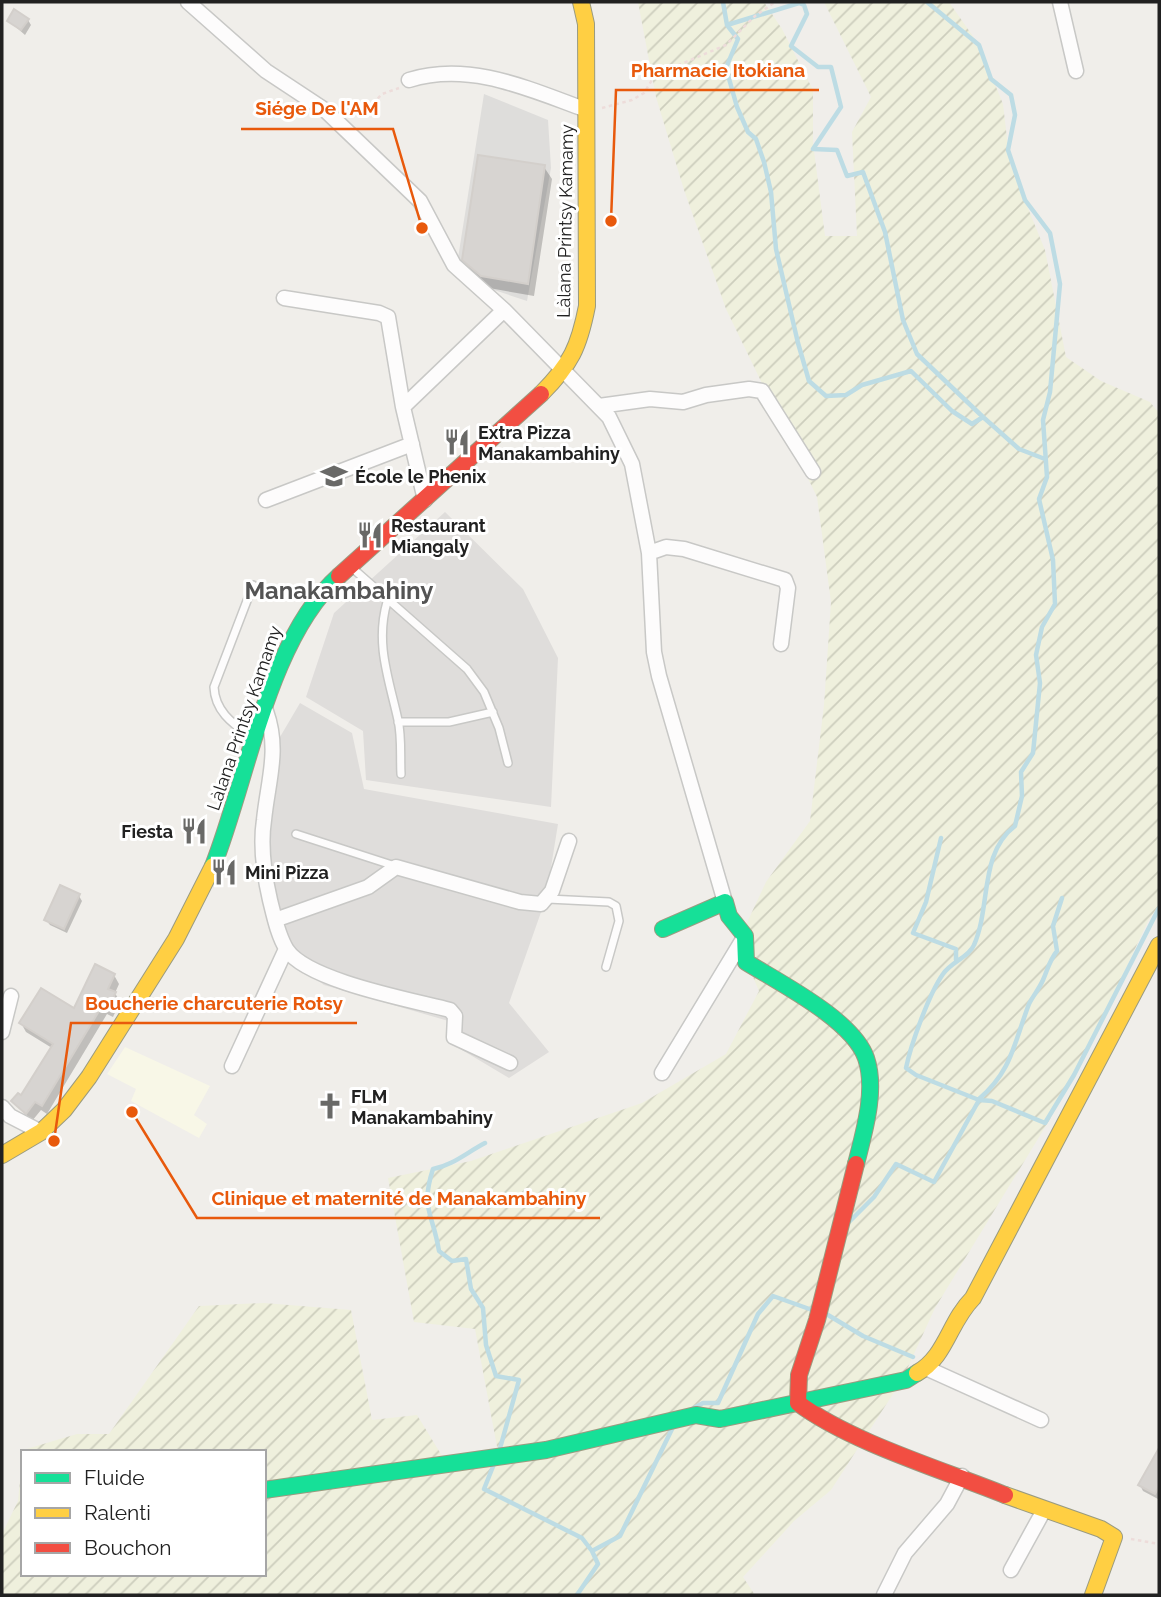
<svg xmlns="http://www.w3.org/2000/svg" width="1161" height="1597" font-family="Raleway,sans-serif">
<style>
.residential{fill:#dfdddb}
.education{fill:#f8f7e7}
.religious{fill:#dedddb}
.farmland{fill:url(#farmland-furrows);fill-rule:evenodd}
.shadow{fill:#0003}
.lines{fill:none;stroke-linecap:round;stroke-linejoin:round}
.stream{stroke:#bddce4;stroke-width:4.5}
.building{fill:#d7d4d1;stroke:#d3cfcb;stroke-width:2}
.lane-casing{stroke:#c8c8c6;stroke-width:10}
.street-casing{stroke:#c8c8c6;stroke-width:17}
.fast-casing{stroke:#9a9b80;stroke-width:18}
.slow-casing{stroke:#9a9b80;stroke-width:18}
.jam-casing{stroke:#9a9b80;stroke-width:18}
.path{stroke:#eddcda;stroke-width:2.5;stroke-dasharray:3.5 3.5;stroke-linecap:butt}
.lane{stroke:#fdfcfc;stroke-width:7}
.street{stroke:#fdfcfc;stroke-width:14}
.fast{stroke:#16e098;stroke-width:16}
.slow{stroke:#ffcf43;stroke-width:16}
.jam{stroke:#f24e42;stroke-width:16}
.labels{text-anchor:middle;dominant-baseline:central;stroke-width:6;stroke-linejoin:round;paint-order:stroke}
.street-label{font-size:18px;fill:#212121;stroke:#fff}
.poi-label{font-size:18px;font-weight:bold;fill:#212121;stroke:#fff;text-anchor:start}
.district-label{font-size:24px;font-weight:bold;fill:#545454;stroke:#fff}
.leader{fill:none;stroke:#e8590c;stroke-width:2.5}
.callout-dot{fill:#e8590c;stroke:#fff;stroke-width:2.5}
.callout-label{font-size:19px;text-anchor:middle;font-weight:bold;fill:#e8590c;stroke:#fff;stroke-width:6;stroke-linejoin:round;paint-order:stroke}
</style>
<defs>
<pattern id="farmland-furrows" width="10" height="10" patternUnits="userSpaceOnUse" patternTransform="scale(1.75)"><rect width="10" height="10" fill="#eff0dd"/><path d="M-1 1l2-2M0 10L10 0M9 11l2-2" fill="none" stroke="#cdcebd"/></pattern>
</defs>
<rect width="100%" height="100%" fill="#f0eeea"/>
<!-- residential -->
<path class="residential" d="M445 512 523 589 558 658 551 807 366 780 363 731 306 697 334 613Z
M300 703 352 733 364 789 558 824 546 898 509 1003 549 1052 509 1078 462 1050 452 1022 324 985 284 954 267 852 270 754Z"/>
<!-- education -->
<path class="education" d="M125 1047 210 1086 194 1115 207 1124 199 1138 131 1101 136 1089 107 1074Z"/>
<!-- religious -->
<path class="religious" d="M484 94 548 120 551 168 527 301 455 277Z"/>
<!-- farmland -->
<path class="farmland" d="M638 2H764L782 29 813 90V143L825 236H857L852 132 871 97 824 2H949L979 45 1003 104 1010 164 1045 250 1066 357 1101 381 1150 402 1159 413V905L1148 921 1099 1026 1050 1119 935 1308 902 1380 831 1490 794 1521 743 1577 755 1595H2V1534L18 1501 23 1450 77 1434H109L199 1306 264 1303 351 1310 372 1420 417 1415 447 1464 498 1452 475 1329 414 1322 388 1178 471 1161 642 1103 726 1054 759 991 738 942 766 882 810 821 824 705 831 602 817 497 726 309 684 190 656 97ZM23 1452H264V1574H23Z"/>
<!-- shadow -->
<path class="shadow" d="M28 20 31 25 25 35 9 21Z
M544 167 552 179 534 296 489 288 472 272 464 259Z
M79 896 82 901 67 933 50 925 46 920Z
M114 975 119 984 115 993 120 1002 113 1017 107 1014 47 1114 41 1110 32 1121 13 1101 21 1098 52 1048 26 1032 21 1023 75 1010Z
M1153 1462 1159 1465 1158 1499 1143 1491 1140 1485Z"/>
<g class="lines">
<!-- stream -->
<path class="stream" d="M723 2 727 25 738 39 726 68 737 107 748 132 756 139 764 162 771 192 776 249 798 343 809 381 826 396 846 395 862 385 911 371 952 411 972 424 983 417 1019 449 1045 459
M727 25 799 3 804 5 807 14 791 46 818 67H831L841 107 813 149 837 150 847 176 863 172 885 232 903 320 917 354 983 417
M941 838 926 902 913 933 956 949V960
M979 1099C1012 1071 1014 1043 1029 1004 1033 996 1039 989 1043 980 1048 969 1049 961 1057 951L1053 926 1062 898
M979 1100 992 1101 1045 1123 1074 1075 1159 908
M485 1143C466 1153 453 1165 433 1169 420 1209 433 1213 439 1251L452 1261 466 1259 471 1289 483 1308 486 1345 496 1376 519 1380 499 1452
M849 1222 874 1197 896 1164 934 1182 979 1100 916 1075 906 1068C911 1044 929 994 943 974 951 962 969 957 974 945 991 907 979 853 1015 826L1022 796 1021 772 1033 753 1040 683 1036 655 1042 627 1055 604 1053 560 1039 499 1047 477 1043 420 1050 392 1060 284 1050 233 1025 200 1008 150 1015 115 1011 95 991 79 979 45 927 2
M823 1312 863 1336 913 1357
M694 1408 703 1403H718L758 1314 773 1296 815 1311
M494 1464 484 1489 582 1538 592 1551
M577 1595 598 1564 592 1551 620 1536 673 1427"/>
</g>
<!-- building -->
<path class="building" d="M14 9 29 19 21 30 7 21Z
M478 155 545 165 528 284 481 276 462 260Z
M60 885 80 894 64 929 44 920Z
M95 964 115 974 108 989 116 992 108 1009 102 1006 42 1106 35 1102 26 1114 11 1101 18 1093 21 1095 53 1044 19 1023 41 988 74 1008Z
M1159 1448V1487L1155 1494 1138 1485Z"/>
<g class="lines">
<!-- lane casing -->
<g class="lane-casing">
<path id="lane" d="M350 566 467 669 484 692 499 728 508 763
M253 585 214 687C215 713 235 725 255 740
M387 602C375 644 389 679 398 720 402 737 400 757 401 774
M398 722H449L493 712
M296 834 395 866
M548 899 609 902 616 906 619 921 606 967"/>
</g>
<!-- street casing -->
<g class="street-casing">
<path id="street" d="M188 2 266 71 325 110 420 201 454 265 504 310 609 417 632 464 649 553
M1060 2 1076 71
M409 80C469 61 529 89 584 109
M284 298 379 313 388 317 403 407 504 310
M599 406 650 399 683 402 706 395 749 389 762 391 813 472
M403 407 425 500
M266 500 412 444
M266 711C280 750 268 780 264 820 260 846 264 874 270 900 274 916 278 936 287 950 308 981 412 1000 450 1010L455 1016 454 1037 510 1063
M725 902 659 676 654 652 649 553 666 547 684 549 785 580 788 588 781 644
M275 920 368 887 396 867 520 902 541 904 552 891 569 841
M2 1032 11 996
M232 1066 286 949
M662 1073 745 936
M2 1107 10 1116 41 1132
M926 1368 1041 1420
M1011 1570 1044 1510
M884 1595 905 1553 947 1504 962 1476"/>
</g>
<!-- fast casing -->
<g class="fast-casing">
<path id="fast" d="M213 866C248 778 268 639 339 576
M663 929 725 902 729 916 745 936 746 962C780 983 853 1020 866 1058 877 1090 864 1132 856 1164
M264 1490 546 1450 696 1415 720 1419 906 1380 917 1373"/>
</g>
<!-- slow casing -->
<g class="slow-casing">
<path id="slow" d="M541 394C571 364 579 347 587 306L586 24 581 2
M2 1155 41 1132 64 1110 89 1077 176 939 213 866
M917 1373C946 1357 949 1322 973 1298L1159 945
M1005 1495 1101 1529 1114 1537 1093 1595"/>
</g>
<!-- jam casing -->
<g class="jam-casing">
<path id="jam" d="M339 576 541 394
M856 1164 817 1320 799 1375 798 1403C850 1442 943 1470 1005 1495"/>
</g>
<!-- path -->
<path class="path" d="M602 108 632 100 644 93 655 75 726 45 755 16 775 2
M348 113 367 110 382 94 399 88
M1131 1539 1159 1544"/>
<!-- lane -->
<use href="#lane" class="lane"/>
<!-- street -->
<use href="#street" class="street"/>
<!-- fast -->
<use href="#fast" class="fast"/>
<!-- slow -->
<use href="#slow" class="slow"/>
<!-- jam -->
<use href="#jam" class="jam"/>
</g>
<!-- icons -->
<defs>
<g id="restaurant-bare" transform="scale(2.1)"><path d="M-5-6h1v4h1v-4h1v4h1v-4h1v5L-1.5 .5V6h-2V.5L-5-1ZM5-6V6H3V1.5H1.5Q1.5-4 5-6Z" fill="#696967" stroke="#fff" stroke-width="2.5" paint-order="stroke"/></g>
<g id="school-bare" transform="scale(2.1)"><path d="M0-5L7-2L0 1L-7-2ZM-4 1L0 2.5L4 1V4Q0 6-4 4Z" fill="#696967" stroke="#fff" stroke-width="2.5" paint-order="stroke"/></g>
<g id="church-bare" transform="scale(2.1)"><path d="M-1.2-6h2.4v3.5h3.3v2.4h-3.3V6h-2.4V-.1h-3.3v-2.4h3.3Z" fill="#696967" stroke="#fff" stroke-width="2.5" paint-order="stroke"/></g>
</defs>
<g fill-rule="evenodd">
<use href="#restaurant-bare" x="457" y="442"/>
<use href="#school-bare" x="334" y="476"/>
<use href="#restaurant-bare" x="370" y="535"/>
<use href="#restaurant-bare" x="194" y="831"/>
<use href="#restaurant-bare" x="224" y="872"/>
<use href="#church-bare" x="330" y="1106"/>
</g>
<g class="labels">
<!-- street labels -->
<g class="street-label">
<text transform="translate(565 221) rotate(-89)">Làlana Printsy Kamamy</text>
<text transform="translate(244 718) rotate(-71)">Làlana Printsy Kamamy</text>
</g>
<!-- poi labels -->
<g class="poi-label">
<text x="478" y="432">Extra Pizza<tspan x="478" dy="21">Manakambahiny</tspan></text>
<text x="355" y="476">École le Phenix</text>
<text x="391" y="525">Restaurant<tspan x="391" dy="21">Miangaly</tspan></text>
<text x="173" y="831" text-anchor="end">Fiesta</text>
<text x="245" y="872">Mini Pizza</text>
<text x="351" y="1096">FLM<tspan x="351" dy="21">Manakambahiny</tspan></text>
</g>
<!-- district labels -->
<g class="district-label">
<text x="339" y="590">Manakambahiny</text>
</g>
</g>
<!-- callouts -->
<path class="leader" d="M611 221L616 90H819M422 228L393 129H241M54 1141L71 1023H357M132 1112L197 1218H600"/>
<g class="callout-dot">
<circle cx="611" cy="221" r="7"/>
<circle cx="422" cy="228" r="7"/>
<circle cx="54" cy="1141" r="7"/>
<circle cx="132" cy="1112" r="7"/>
</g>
<g class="callout-label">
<text x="718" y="77">Pharmacie Itokiana</text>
<text x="317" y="115">Siége De l'AM</text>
<text x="214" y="1010">Boucherie charcuterie Rotsy</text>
<text x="399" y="1205">Clinique et maternité de Manakambahiny</text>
</g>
<!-- border -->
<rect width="1161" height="1597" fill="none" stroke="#212121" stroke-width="7"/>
<!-- legend -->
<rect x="21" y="1450" width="245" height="126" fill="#ffffff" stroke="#a6a6a6" stroke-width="2"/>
<rect x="35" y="1473" width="35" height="10" fill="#16e098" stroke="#a6a6a6" stroke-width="2"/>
<text x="84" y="1485" font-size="21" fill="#212121">Fluide</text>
<rect x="35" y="1508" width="35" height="10" fill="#ffcf43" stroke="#a6a6a6" stroke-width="2"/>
<text x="84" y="1520" font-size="21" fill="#212121">Ralenti</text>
<rect x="35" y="1543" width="35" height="10" fill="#f24e42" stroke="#a6a6a6" stroke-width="2"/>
<text x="84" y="1555" font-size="21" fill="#212121">Bouchon</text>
</svg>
